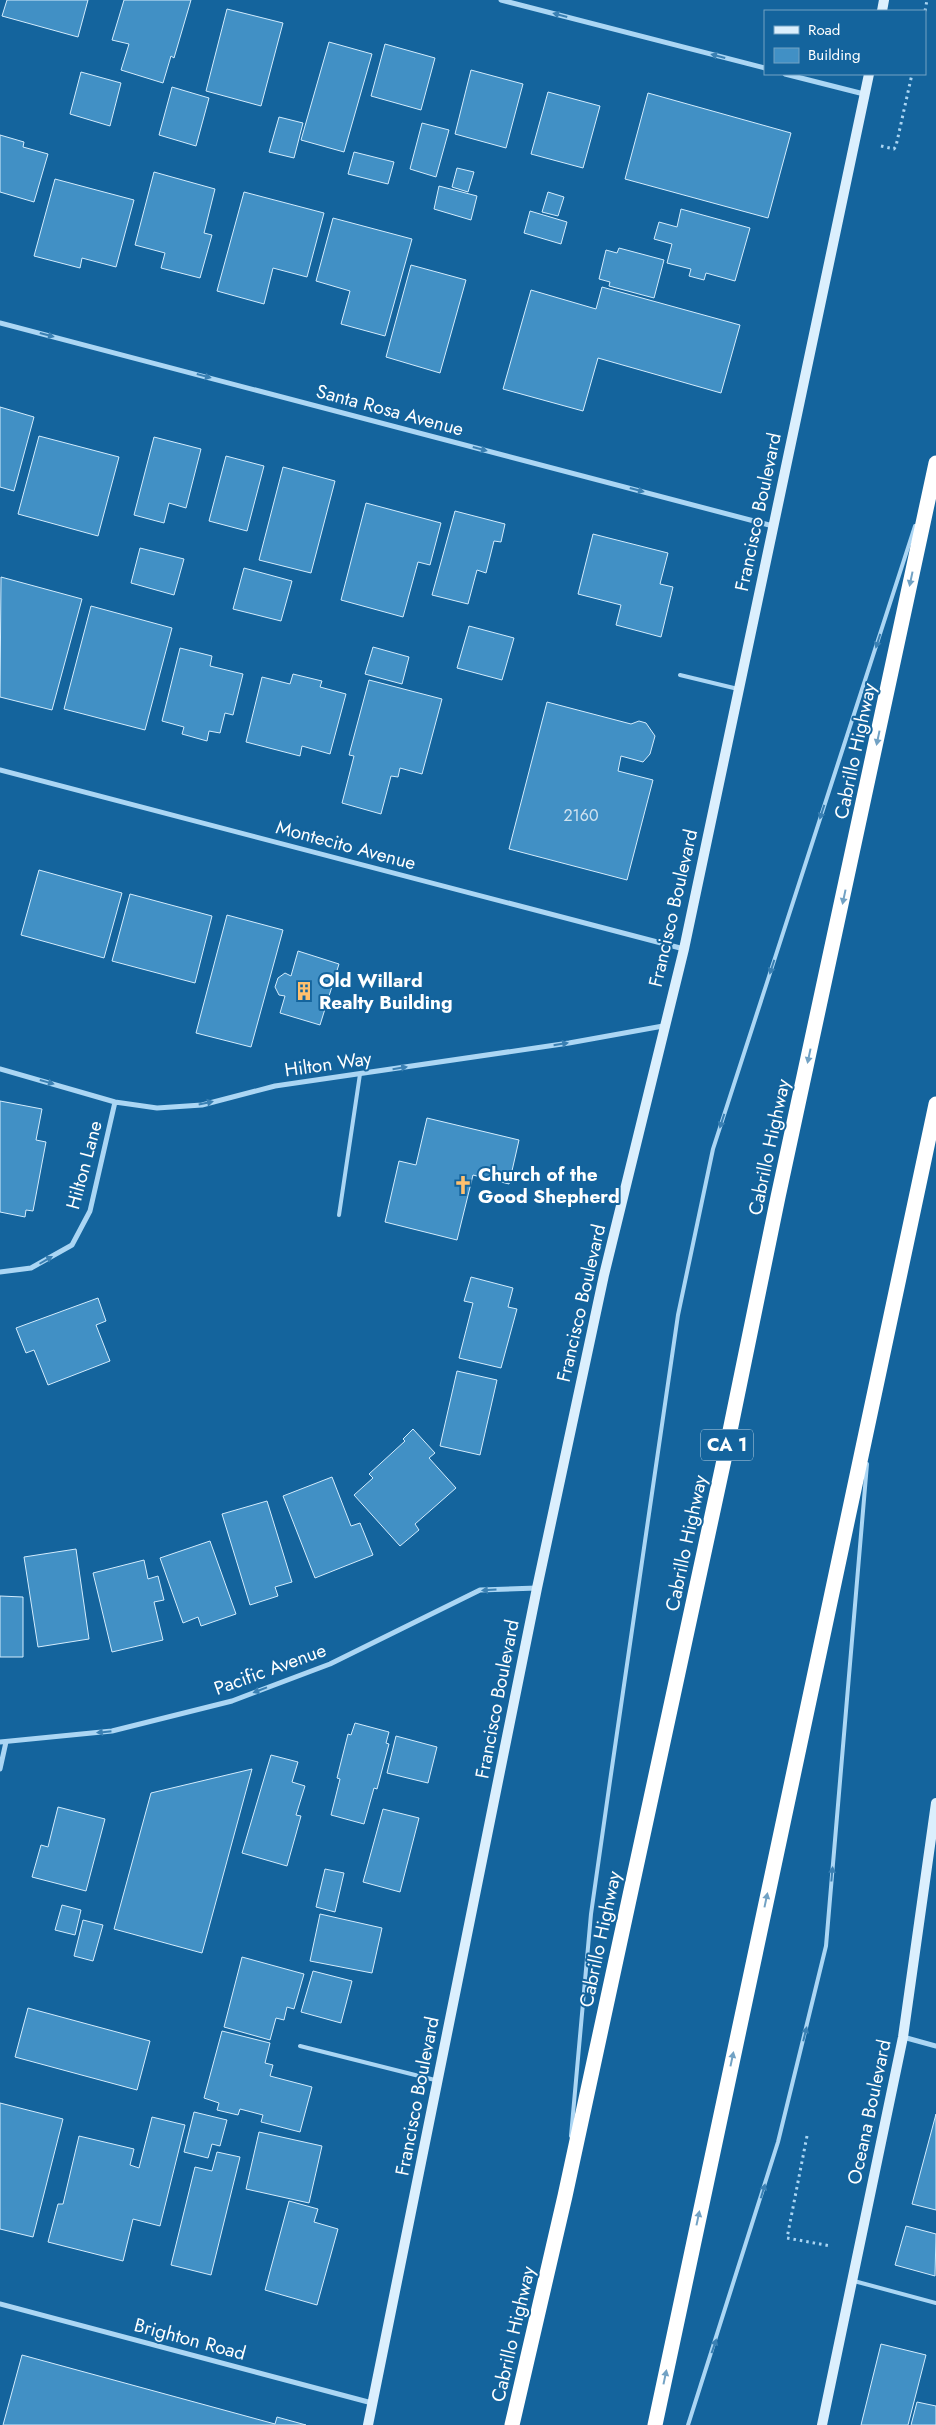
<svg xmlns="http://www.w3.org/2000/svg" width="936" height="2425" font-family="Jost,sans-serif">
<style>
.building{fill:#4190c5;stroke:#d3ecfd}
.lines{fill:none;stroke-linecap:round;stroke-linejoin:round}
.path{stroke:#abd6f4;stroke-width:3;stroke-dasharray:2.5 4;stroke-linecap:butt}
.lane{stroke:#abd6f4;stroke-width:4}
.street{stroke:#abd6f4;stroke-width:5}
.secondary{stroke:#dbeffd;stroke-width:10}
.highway{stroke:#fff;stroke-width:15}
.oneway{fill:#3a80b3}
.oneway2{fill:#72a2c4}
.labels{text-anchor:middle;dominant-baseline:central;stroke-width:4;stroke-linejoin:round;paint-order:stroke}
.number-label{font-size:16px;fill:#d0e3f0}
.shield{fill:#14649d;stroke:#b8d0e2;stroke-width:1}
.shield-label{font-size:18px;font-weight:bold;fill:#fff}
.street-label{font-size:19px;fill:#fff;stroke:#14649d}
.poi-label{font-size:19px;font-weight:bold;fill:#fff;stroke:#14649d;text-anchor:start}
</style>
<rect width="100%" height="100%" fill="#14649d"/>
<!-- building -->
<path class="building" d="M7 0H88L78 37 2 16Z
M124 0H191L174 58 171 56 163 83 121 70 129 44 112 40Z
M227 9 283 23 261 106 206 91Z
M329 42 372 54 344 152 301 140Z
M385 44 435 58 421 110 371 96Z
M471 70 523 84 506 148 455 134Z
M81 72 121 83 110 126 70 114Z
M172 87 209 98 196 146 159 135Z
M548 92 600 106 583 168 531 154Z
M648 93 791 133 768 218 625 179Z
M279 117 303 123 294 158 269 152Z
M422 123 449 130 436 177 410 169Z
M0 135 24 142 23 147 48 154 34 202 0 192Z
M354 152 394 162 388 184 348 174Z
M457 168 474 172 468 192 452 187Z
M154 172 215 189 204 233 212 235 200 278 161 268 165 253 135 245Z
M55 179 134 200 116 267 82 258 80 268 34 256Z
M439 186 477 196 471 220 434 209Z
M244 192 324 213 307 277 273 268 264 304 217 291Z
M548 192 564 197 558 216 542 212Z
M681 209 750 228 735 281 706 273 704 280 689 276 691 269 667 263 672 244 654 239 659 222 677 227Z
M530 211 567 222 561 244 524 233Z
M333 218 412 239 385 336 341 324 350 291 316 281Z
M619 248 664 260 654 298 609 286 610 282 599 279 606 250 617 253Z
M411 265 466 280 440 373 386 357Z
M602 287 740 325 721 393 598 358 583 411 503 389 531 290 596 309Z
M0 407 34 417 14 491 0 487Z
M39 436 119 457 98 536 18 514Z
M154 437 201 449 186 508 169 503 164 523 134 515Z
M226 456 264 466 247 531 209 521Z
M283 467 335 481 311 573 259 560Z
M366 503 441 523 430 565 418 562 403 617 341 600Z
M455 511 505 524 501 542 494 541 486 573 477 570 468 604 432 595Z
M593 534 668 553 660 584 673 587 661 637 616 625 621 605 578 594Z
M140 548 184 559 174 595 131 583Z
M244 568 292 581 281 621 233 609Z
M1 577 82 599 52 710 0 697Z
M91 606 172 628 145 730 64 709Z
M469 626 514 638 502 680 457 668Z
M373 647 409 657 402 684 365 674Z
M180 648 212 656 210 666 243 674 233 715 225 713 220 733 209 731 207 741 182 734 184 727 162 721Z
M293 674 322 681 320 687 346 694 330 754 302 746 300 756 246 742 262 677 290 684Z
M369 680 442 699 422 774 400 768 398 777 391 776 381 814 342 803 354 756 349 755Z
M547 702 631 724 639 721 646 723 655 736 650 754 643 762 621 756 618 771 653 780 627 880 509 849Z
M39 870 122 893 104 958 21 935Z
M130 894 212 916 195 983 112 961Z
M227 915 283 930 251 1047 196 1033Z
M298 951 339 964 320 1025 280 1013 285 996 279 995 275 987 278 978 285 973 291 976Z
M0 1101 42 1109 36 1140 46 1142 33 1211 26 1210 25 1217 0 1212Z
M427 1118 519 1140 509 1184 473 1175 457 1240 385 1222 399 1161 416 1165Z
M471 1277 513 1288 508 1307 517 1309 501 1368 459 1358 473 1303 464 1301Z
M98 1298 106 1321 96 1325 110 1361 48 1385 34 1350 26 1353 16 1328Z
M457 1371 497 1380 480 1455 440 1446Z
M413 1429 435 1453 429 1458 456 1488 415 1524 419 1530 400 1546 354 1495 373 1478 369 1474 405 1441 403 1439Z
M332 1477 351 1526 360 1523 373 1555 315 1578 283 1496Z
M267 1501 292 1582 275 1587 278 1596 250 1605 222 1514Z
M210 1541 236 1614 201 1626 198 1617 183 1623 160 1558Z
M76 1549 89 1639 38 1647 24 1557Z
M144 1560 148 1579 158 1576 164 1600 154 1602 163 1640 112 1652 93 1573Z
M0 1596 23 1597V1657H0Z
M355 1723 389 1732 386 1743 389 1744 377 1789 374 1788 364 1824 331 1815 340 1779 337 1778 348 1734 351 1735Z
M396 1736 437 1747 428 1783 387 1773Z
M271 1755 298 1762 292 1782 305 1786 296 1815 301 1816 287 1866 242 1853Z
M252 1769 202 1953 114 1929 151 1793Z
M58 1807 105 1819 86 1891 32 1877 41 1845 48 1847Z
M383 1809 419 1818 400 1892 363 1882Z
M325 1869 344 1873 335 1912 316 1907Z
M62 1905 81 1910 75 1935 55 1930Z
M320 1914 382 1928 372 1973 310 1961Z
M83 1920 103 1925 93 1961 74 1956Z
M242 1957 304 1974 294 2009 287 2007 284 2020 276 2018 270 2040 224 2027Z
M313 1971 352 1981 341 2023 301 2012Z
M28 2008 150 2041 137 2090 15 2057Z
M222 2031 270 2043 265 2063 273 2065 270 2076 312 2087 300 2132 261 2122 263 2115 240 2109 238 2115 217 2110 219 2103 204 2098Z
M0 2103 63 2119 33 2237 0 2229Z
M194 2112 227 2120 220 2146 212 2144 208 2158 184 2152Z
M936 2114V2210L912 2204Z
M152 2117 185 2125 160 2226 133 2219 123 2261 48 2242 58 2204H63L79 2136 134 2149 130 2165 139 2168Z
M259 2132 322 2146 309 2203 246 2189Z
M217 2152 240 2157 211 2275 171 2265 195 2167 212 2171Z
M289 2201 318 2209 314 2222 338 2229 317 2305 265 2290Z
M906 2226 936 2234 935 2276 895 2265Z
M881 2344 926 2355 908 2425H861Z
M22 2355 275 2424 277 2417 306 2425H3Z
M917 2402 936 2406V2425H911Z"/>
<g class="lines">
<!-- path -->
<path class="path" d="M925 11 927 0
M881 146 894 149 896 146 912 74
M807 2136 787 2238 831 2246"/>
<!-- lane -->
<path class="lane" d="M680 675 738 689
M339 1215 360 1074
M300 2046 435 2080
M571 2136 591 1914 610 1781 678 1315 713 1149 915 526
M854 2281 936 2303
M688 2425 778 2142 826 1946 867 1464"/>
<!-- street -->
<path class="street" d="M501 0 765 68
M785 74 864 94
M0 323 773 526
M0 770 684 949
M0 1069 115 1102 157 1108 202 1105 275 1086 569 1043 663 1026
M0 1272 31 1268 72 1245 90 1211 115 1102
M0 1742 112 1731 232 1701 330 1664 480 1590 537 1588
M0 1769 6 1742
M903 2037 936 2046
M0 2304 372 2403"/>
<!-- secondary -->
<path class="secondary" d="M882 11 884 0
M368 2425 537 1588 604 1275 684 949 869 74
M822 2425 903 2037 936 1803"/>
<!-- highway -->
<path class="highway" d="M512 2425 565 2196 724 1460 778 1197 936 463
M655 2425 936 1104"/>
</g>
<!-- one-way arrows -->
<defs><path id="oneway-solid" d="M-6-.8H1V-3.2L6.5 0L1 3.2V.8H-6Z" transform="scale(1.25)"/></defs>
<g class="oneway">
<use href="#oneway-solid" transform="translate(560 15) rotate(-165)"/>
<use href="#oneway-solid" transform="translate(718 56) rotate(-165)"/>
<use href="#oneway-solid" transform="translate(47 335) rotate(15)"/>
<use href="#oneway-solid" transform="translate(204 376) rotate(15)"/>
<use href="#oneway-solid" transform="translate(480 449) rotate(15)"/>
<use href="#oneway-solid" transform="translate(637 490) rotate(15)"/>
<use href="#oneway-solid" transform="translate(878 641) rotate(108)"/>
<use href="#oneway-solid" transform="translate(822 812) rotate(108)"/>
<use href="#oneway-solid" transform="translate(772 967) rotate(108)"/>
<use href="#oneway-solid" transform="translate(561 1044) rotate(-9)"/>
<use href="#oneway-solid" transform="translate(400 1068) rotate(-9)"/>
<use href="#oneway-solid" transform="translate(47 1082) rotate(16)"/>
<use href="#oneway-solid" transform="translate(206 1103) rotate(-12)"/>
<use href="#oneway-solid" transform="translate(722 1121) rotate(108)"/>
<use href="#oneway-solid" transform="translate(46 1260) rotate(-30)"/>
<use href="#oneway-solid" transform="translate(489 1590) rotate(177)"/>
<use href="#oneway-solid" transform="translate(260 1690) rotate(159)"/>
<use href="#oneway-solid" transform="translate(104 1732) rotate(174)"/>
<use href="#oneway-solid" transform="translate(832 1874) rotate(-85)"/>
<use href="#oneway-solid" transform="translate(805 2034) rotate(-76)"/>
<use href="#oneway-solid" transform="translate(763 2191) rotate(-73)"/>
<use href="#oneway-solid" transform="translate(714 2346) rotate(-71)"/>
</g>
<g class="oneway2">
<use href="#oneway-solid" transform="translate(911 579) rotate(102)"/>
<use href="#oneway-solid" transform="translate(878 738) rotate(102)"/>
<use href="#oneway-solid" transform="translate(844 897) rotate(102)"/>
<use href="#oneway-solid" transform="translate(809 1056) rotate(102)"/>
<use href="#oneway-solid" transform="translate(766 1900) rotate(-78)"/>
<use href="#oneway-solid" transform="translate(732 2059) rotate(-78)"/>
<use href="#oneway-solid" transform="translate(698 2218) rotate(-78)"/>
<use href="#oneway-solid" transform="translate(665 2377) rotate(-78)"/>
</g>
<!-- icons -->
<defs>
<g id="building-bare" transform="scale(1.5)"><path d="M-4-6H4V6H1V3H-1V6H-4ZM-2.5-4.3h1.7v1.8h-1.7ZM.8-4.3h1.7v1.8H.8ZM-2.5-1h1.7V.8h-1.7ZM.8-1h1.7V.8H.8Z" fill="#ffc06e" stroke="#14649d" stroke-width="2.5" paint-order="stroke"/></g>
<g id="church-bare" transform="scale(1.5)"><path d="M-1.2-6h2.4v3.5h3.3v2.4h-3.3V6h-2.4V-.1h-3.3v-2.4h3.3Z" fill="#ffc06e" stroke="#14649d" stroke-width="2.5" paint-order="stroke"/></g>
</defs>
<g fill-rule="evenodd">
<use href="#building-bare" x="304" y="991"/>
<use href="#church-bare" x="463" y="1185"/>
</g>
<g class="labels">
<!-- number labels -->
<g class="number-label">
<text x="581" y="815">2160</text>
</g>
<!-- shield labels -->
<rect class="shield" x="701" y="1429.5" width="52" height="31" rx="4"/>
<g class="shield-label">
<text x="727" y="1445">CA 1</text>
</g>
<!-- street labels -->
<g class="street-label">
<text transform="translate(390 410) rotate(15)">Santa Rosa Avenue</text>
<text transform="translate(758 512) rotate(-78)">Francisco Boulevard</text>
<text transform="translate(855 751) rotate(-78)">Cabrillo Highway</text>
<text transform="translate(346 845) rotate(15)">Montecito Avenue</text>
<text transform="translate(673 908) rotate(-77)">Francisco Boulevard</text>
<text transform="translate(328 1064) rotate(-8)">Hilton Way</text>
<text transform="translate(769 1147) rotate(-78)">Cabrillo Highway</text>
<text transform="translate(84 1165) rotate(-75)">Hilton Lane</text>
<text transform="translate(581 1303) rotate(-77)">Francisco Boulevard</text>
<text transform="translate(686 1543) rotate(-78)">Cabrillo Highway</text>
<text transform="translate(270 1669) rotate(-20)">Pacific Avenue</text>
<text transform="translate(497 1699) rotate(-79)">Francisco Boulevard</text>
<text transform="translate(600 1939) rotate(-78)">Cabrillo Highway</text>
<text transform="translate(417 2096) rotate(-79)">Francisco Boulevard</text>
<text transform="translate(869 2112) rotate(-78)">Oceana Boulevard</text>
<text transform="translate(513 2334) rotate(-77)">Cabrillo Highway</text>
<text transform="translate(190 2339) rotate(15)">Brighton Road</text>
</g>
<!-- poi labels -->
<g class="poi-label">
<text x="319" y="980">Old Willard<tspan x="319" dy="22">Realty Building</tspan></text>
<text x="478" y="1174">Church of the<tspan x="478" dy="22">Good Shepherd</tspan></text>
</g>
</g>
<!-- legend -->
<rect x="764" y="10" width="162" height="65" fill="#14649d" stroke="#72a2c4"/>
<rect x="774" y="26" width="25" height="8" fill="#dbeffd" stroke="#72a2c4"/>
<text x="808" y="35" font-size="15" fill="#ffffff">Road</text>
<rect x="774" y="48" width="25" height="15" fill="#4190c5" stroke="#72a2c4"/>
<text x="808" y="60" font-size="15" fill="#ffffff">Building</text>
</svg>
